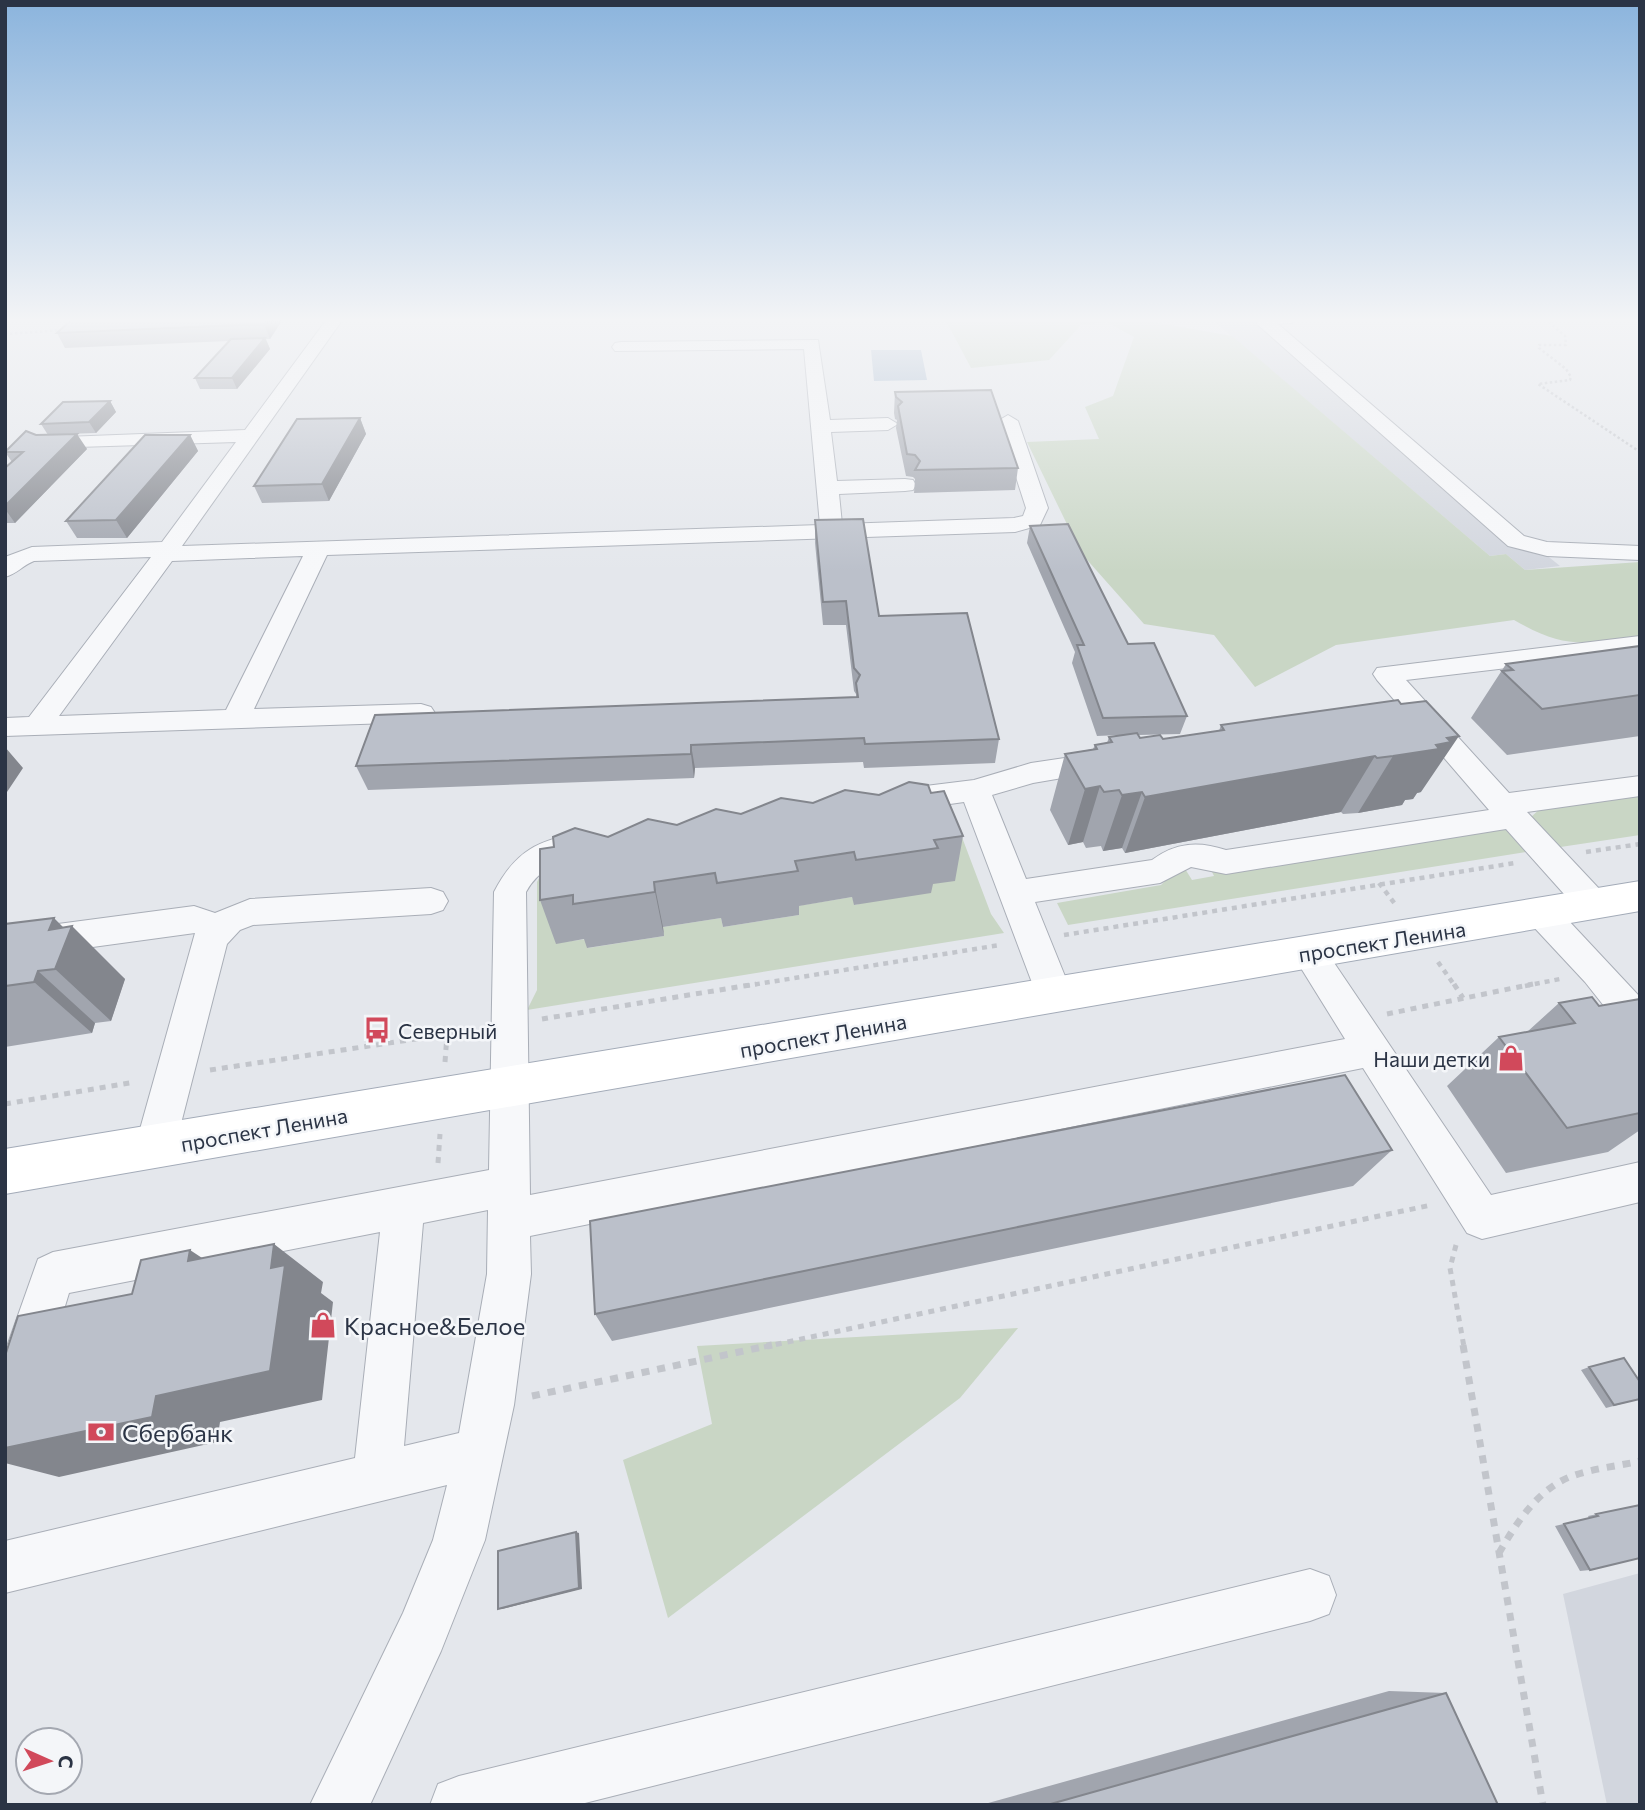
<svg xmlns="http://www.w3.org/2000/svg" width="1645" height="1810" font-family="Commissioner,sans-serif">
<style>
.built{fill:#d2d6de}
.green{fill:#c9d6c5}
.water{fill:#9fb4cc}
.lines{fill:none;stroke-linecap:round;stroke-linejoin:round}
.minor-casing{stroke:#a9aeb7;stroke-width:2}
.major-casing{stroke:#a3abb8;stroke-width:2}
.path-far3{stroke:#c2c5cb;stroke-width:2.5;stroke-dasharray:2.5 2.5;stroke-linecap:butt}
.path-far2{stroke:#c2c5cb;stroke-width:4.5;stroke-dasharray:5 5;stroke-linecap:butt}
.path-far1{stroke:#c2c5cb;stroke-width:5;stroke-dasharray:6 6;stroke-linecap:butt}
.path{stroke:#c2c5cb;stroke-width:7;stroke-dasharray:8 8;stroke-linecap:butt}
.minor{fill:#f7f8fa;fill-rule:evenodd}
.major{fill:#fff;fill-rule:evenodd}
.wall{fill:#a1a5ae}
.shaded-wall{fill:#83868d}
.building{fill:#bbc0ca;stroke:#83868d;stroke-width:2}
.labels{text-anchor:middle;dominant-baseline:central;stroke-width:5;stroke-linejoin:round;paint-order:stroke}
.street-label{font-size:21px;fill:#2b3445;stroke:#f4f6f9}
.poi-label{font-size:21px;fill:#2b3445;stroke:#f4f6f9;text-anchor:start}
.near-poi-label{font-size:24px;fill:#2b3445;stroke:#f4f6f9;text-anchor:start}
</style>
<rect width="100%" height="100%" fill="#e4e7ec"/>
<!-- built -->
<path class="built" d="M1211 319H1254L1560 566 1525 570 1506 554 1490 556Z
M1640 1573V1805H1607L1563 1594Z"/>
<!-- green -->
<path class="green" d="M945 319H1136L1232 336 1490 556 1506 554 1525 570 1640 562V636C1583 644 1566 650 1514 620L1336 645 1255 687 1214 635 1144 624 1081 553 1027 442 1099 439 1085 407 1113 396 1134 337 1107 322 1081 325 1049 360 971 368Z
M1640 793V835L1554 848 1530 818 1542 807Z
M957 824 991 914 1004 933 527 1010 537 990V882L542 872 556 943 587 939 588 948 664 936 663 927 721 918 723 927 799 915 797 906 852 897 855 905 928 885Z
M1506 829 1526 852 1068 925 1057 903 1161 885 1182 864 1192 880 1214 876 1206 860 1233 872Z
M1018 1328 960 1398 668 1618 623 1460 712 1424 697 1346Z"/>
<!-- water -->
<path class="water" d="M871 350H921L927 380 874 381Z"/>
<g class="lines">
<!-- minor casing -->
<g class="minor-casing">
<path id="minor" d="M327 319H343L182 546 820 525 804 349 615 351 612 347 615 343 621 342 818 340 830 420 888 418 898 424 888 430 831 432 837 481 905 479 913 480 916 485 913 490 905 491 839 494 842 524 1014 518 1023 516 1026 508 998 421 1008 415 1018 421 1048 508 1040 525 1015 532 327 555 254 709 421 704 431 707 435 713 431 719 421 722 5 736V718L29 717 151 557 34 561C23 565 17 574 5 577V557L32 547 162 542 236 442 46 448 39 446 36 442 39 438 245 430ZM303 556 226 710 59 716 172 561Z
M1256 319H1294L1292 323 1278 324 1524 536 1547 542 1640 546V560L1547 556 1508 546 1257 324Z
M1640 636V652L1406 680 1509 793 1640 776V796L1527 812 1605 895 1610 904 1605 913 1593 917 1581 913 1506 829 1226 874 1191 867 1160 883 1035 902 1073 996 1068 1007 1055 1011 1042 1007 1037 996 964 802 901 811 890 808 886 800 890 792 901 789 974 780 1031 763 1105 752 1115 755 1120 762 1115 769 1033 783 992 795 1026 879 1152 860C1176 842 1199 841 1226 850L1489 810 1377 680 1373 674 1377 668Z
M584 832 595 836 600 844 595 852C567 861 542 863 526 892L530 1195 1345 1039 1291 952 1296 942 1308 938 1320 942 1491 1195 1640 1162V1202L1482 1239 1467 1233 1363 1068 530 1236 531 1274 514 1405 485 1540 441 1651 370 1805H310L403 1613 433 1540 447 1485 5 1593V1541L355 1458 380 1232 69 1293 29 1425 22 1442 5 1449V1352L38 1259 53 1252 489 1170 494 892C516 850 538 840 584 832ZM488 1210 487 1274 459 1433 404 1446 423 1223Z
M431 888 443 892 448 901 443 910 431 914 253 925 240 930 227 944 175 1147 169 1160 155 1166 141 1160 135 1147 195 933 5 959V931L194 906 215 913 250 899Z
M1542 901 1554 905 1640 997V1040L1627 1035 1585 982 1530 923 1525 914 1530 905Z
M1310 1569 1329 1576 1336 1595 1329 1614 1310 1621 577 1805H430L438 1784 459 1776Z"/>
</g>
<!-- major casing -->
<g class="major-casing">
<path id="major" d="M1640 881V911L5 1194V1149Z"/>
</g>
<!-- path-far3 -->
<path class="path-far3" d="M1545 319 1565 336 1566 345H1539V348L1566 369 1571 377 1570 380 1538 384 1640 452
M5 334 64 330"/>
<!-- path-far2 -->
<path class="path-far2" d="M1586 852 1640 844
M1379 883 1395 904
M1064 935 1515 863
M1438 962 1455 986
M745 986 1000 945
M1525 986 1560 979"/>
<!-- path-far1 -->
<path class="path-far1" d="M1454 984 1463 998
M1387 1014 1533 984
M542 1019 756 984
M445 1062 447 1035
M210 1070 475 1030
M5 1104 135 1082
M438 1163 440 1134
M1456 1245 1450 1268 1464 1347
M764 1347 1431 1205"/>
<!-- path -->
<path class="path" d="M1463 1345 1543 1805
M532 1396 772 1345
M1499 1553C1517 1522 1539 1487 1575 1475 1596 1468 1619 1466 1640 1461"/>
<!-- minor -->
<use href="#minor" class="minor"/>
<!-- major -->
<use href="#major" class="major"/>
</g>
<!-- wall -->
<path class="wall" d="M283 319 270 339H266L270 349 237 389H200L195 378 229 341 65 348 57 333Z
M895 392 1018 468 1015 490 914 493 915 479 913 477 906 476 896 428 897 420 895 419 894 413Z
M110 401 116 412 96 433 64 434 87 449 15 523H5V468L12 462 5 452 36 435H48L41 424Z
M360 418 366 434 329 501 262 503 254 486Z
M190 435 198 451 127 538H77L66 521Z
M815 520 879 616 999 739 995 763 864 768 863 762 695 768 694 778 368 790 356 766 856 697V694L854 691 846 625H823L815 543Z
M1030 526 1187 716 1180 734 1138 735 1140 738 1163 739 1219 731 1221 725 1398 700 1421 792 1417 793 1413 799 1405 800 1402 805 1358 813 1343 814 1341 812 1125 853 1122 848 1103 851 1101 846 1086 848 1083 842 1068 845 1050 810 1065 754 1093 749 1095 745 1107 743 1109 737 1120 735 1097 736 1072 663 1075 652 1027 543Z
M1640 646V736L1507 755 1471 718 1506 664Z
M931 793 963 836 955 881 933 884 931 893 854 905 852 897 799 906V915L723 927 721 918 663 927 664 936 587 948 584 939 556 944 540 900 608 837 741 814 813 803 879 795Z
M5 924 63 927 125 979 111 1021 95 1023 92 1033 5 1047Z
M1640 999V1130L1608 1152 1506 1173 1447 1086 1499 1037 1527 1032 1559 1003 1599 1006Z
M1392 1150 1353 1186 612 1341 595 1314Z
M1589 1367 1640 1382V1399L1606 1408 1581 1370Z
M1640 1505 1590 1570 1580 1571 1555 1526 1589 1518 1588 1516Z
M1389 1691 1446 1693 1498 1805H981Z"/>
<!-- shaded-wall -->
<path class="shaded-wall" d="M267 319H283L270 339 264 324Z
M265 338 270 349 237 389 232 378Z
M110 401 116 412 96 433 89 422Z
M360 418 366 434 329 501 322 484Z
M77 434 87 449 15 523 5 509V506Z
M190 435 198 451 127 538 116 520Z
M1459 736 1421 792 1417 793 1413 799 1405 800 1402 805 1358 813 1393 756 1436 745 1447 738Z
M691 745 695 768 694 778 691 754Z
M5 747 23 768 5 795Z
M1375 756 1341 812 1125 853 1145 797Z
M1100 786 1083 842 1068 845 1085 789Z
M1142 792 1122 848 1103 851 1122 795Z
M654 882 663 927 664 936 655 892Z
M54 918 69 933 72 926 125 979 111 1021 55 969 49 930Z
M38 971 95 1023 92 1033 34 982Z
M274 1244 323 1282 321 1293 333 1302 322 1400 220 1422 217 1442 59 1477 5 1463V1448L156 1396 271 1268Z
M190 1250 246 1287 188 1261Z
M576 1532 579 1533 582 1589 502 1609H498Z"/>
<!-- building -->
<path class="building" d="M72 319H267L264 324 57 333Z
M265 338 232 378H195L231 339Z
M991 390 1018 468 915 470 920 461 915 455 907 454 898 406 902 402 896 397 895 392Z
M110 401 89 422 41 424 63 402Z
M360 418 322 484 254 486 297 419Z
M26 431 36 435 77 434 5 506V468L23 452H5Z
M145 435H190L116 520 66 521Z
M863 519 879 616 967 613 999 739 865 744 864 738 691 745V754L356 766 375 715 858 697 856 683 860 675 854 668 846 601 823 602 815 520Z
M1068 524 1128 644 1154 643 1187 716 1103 718 1077 645H1084L1030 526Z
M1640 646V695L1542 709 1502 671 1513 670 1506 664Z
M1398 700 1401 704 1426 701 1459 736 1447 738 1451 742 1436 745 1439 749 1393 756 1377 758 1375 756 1145 797 1142 792 1122 795 1119 790 1104 792 1100 786 1085 789 1065 754 1097 749 1095 745 1112 742 1109 737 1137 733 1140 738 1160 735 1163 739 1224 730 1221 725Z
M909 782 928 785 931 793 944 791 963 836 934 840 938 848 856 860 854 852 795 861 798 871 717 883 715 873 654 882 655 892 573 904V895L540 900V849L554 847 553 837 575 828 608 837 648 819 677 825 716 809 741 814 781 798 813 803 845 790 879 795Z
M54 918 49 930 72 926 55 969 38 971 34 982 5 986V924Z
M1592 997 1599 1006 1640 999V1113L1567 1128 1499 1037 1575 1023 1559 1003Z
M1345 1075 1392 1150 595 1314 590 1221Z
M274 1244 271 1268 285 1265 270 1371 156 1396 152 1417 5 1448V1356L18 1316 132 1294 141 1260 190 1250 188 1261Z
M1624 1358 1640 1382V1399L1614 1405 1589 1367Z
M1640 1505V1558L1590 1570 1564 1524 1598 1516 1596 1514Z
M576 1532 579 1588 498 1609V1551Z
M1446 1693 1498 1805H1047Z"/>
<!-- sky -->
<linearGradient id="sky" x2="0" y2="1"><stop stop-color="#8bb4dd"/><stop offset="0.56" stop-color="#f3f4f6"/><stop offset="1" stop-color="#f3f4f6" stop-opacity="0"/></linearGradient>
<rect width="1645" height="572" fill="url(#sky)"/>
<!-- icons -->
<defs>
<g id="bus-bare" transform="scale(2.1)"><path d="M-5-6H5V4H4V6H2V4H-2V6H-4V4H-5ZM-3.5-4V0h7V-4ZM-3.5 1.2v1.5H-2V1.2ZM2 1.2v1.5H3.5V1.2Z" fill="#d1495b" stroke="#f4f6f9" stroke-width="2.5" paint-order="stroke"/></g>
<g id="shop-bare" transform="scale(2.1)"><path d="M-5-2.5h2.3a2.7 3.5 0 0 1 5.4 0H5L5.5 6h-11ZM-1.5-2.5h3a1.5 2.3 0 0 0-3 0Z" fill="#d1495b" stroke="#f4f6f9" stroke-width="2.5" paint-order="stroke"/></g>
<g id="bank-bare" transform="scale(2.1)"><path d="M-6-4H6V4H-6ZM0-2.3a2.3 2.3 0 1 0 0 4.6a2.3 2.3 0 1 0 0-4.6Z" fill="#d1495b" stroke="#f4f6f9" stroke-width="2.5" paint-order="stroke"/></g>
</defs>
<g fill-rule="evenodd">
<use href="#bus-bare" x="377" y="1030"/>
<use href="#shop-bare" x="1511" y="1058"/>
<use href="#shop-bare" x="323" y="1325"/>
<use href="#bank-bare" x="101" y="1432"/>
</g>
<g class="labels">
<!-- street labels -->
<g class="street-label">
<text transform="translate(1382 941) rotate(-9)">проспект Ленина</text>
<text transform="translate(823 1035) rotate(-10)">проспект Ленина</text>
<text transform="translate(264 1129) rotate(-10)">проспект Ленина</text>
</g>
<!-- poi labels -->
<g class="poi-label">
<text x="398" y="1030">Северный</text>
<text x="1490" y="1058" text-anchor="end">Наши детки</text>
</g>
<!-- near-poi labels -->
<g class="near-poi-label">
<text x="344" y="1325">Красное&amp;Белое</text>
<text x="122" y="1432">Сбербанк</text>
</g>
</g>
<!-- border -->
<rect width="1645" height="1810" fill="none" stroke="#2b3445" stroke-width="14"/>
<!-- north arrow -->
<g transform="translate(49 1761) rotate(93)"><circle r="33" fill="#f4f6f9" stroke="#a4a8b1" stroke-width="2"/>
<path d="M0-5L12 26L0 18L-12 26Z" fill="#d1495b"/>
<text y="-10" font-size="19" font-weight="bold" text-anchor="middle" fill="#2b3445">С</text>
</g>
</svg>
